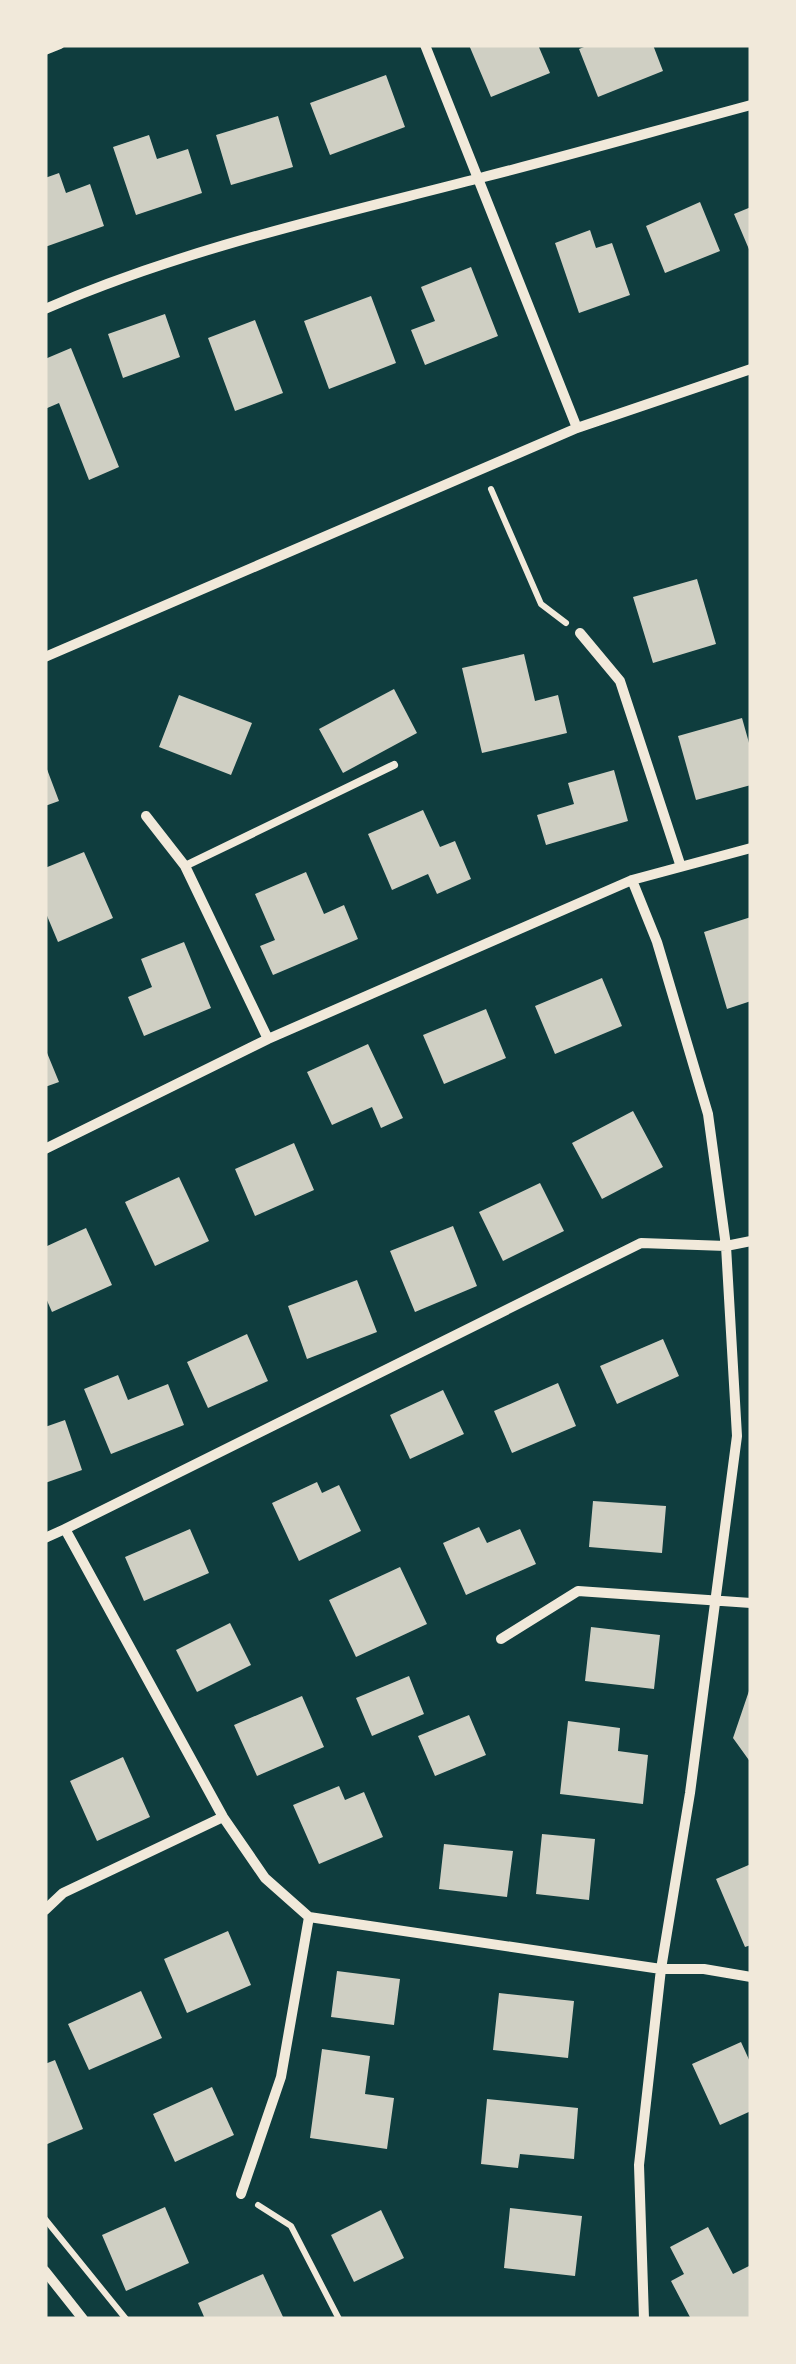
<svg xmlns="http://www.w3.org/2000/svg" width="796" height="2364" font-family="Rubik,sans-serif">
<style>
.building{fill:#cfcfc3}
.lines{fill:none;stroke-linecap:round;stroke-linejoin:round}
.path{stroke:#f1e9da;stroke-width:6}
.service{stroke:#f1e9da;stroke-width:8}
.minor{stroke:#f1e9da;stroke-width:10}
</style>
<rect width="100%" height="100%" fill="#0f3d3e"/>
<!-- building -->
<path class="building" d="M469 45H538L550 73 491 97Z
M589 45H653L663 71 598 97 579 49Z
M386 75 405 127 330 155 310 103Z
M278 116 293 167 231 185 216 135Z
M149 135 157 159 188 149 202 193 136 215 113 147Z
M59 173 66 193 90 184 104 226 45 247V178Z
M700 202 720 251 665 273 646 226Z
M751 207V254L734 214Z
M590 230 596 248 612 243 630 295 579 313 555 243Z
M471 267 498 336 425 365 411 330 435 321 421 287Z
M371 296 396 363 329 389 304 321Z
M165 314 180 357 123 378 108 334Z
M255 320 283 393 235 411 208 338Z
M71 348 119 467 89 480 59 403 45 409V359Z
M697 579 716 644 653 663 633 597Z
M524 654 535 701 558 695 567 733 482 753 462 668Z
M394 689 417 733 343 773 319 729Z
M179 695 252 723 231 775 159 747Z
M742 718 751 750V785L696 800 678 736Z
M45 764 59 801 45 806Z
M614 770 628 821 546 845 537 815 574 804 568 783Z
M423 810 440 847 455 841 471 879 437 894 428 874 392 890 368 834Z
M84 852 113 918 58 942 45 911V868Z
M306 872 324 914 344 905 358 939 273 975 260 946 275 940 255 894Z
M751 917V1001L727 1009 704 932Z
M184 942 211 1008 144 1036 128 997 152 987 141 959Z
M602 978 622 1026 555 1054 535 1006Z
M486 1009 506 1058 444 1084 423 1035Z
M368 1044 403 1118 381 1128 372 1107 332 1125 307 1072Z
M45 1048 59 1082 45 1087Z
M633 1111 663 1167 602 1199 572 1143Z
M294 1143 314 1190 255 1216 235 1169Z
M179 1177 209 1241 155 1266 125 1202Z
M540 1183 564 1231 503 1261 479 1212Z
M453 1226 477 1286 415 1312 390 1251Z
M86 1228 112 1285 52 1312 45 1296V1247Z
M357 1280 377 1332 307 1359 288 1306Z
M247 1334 268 1381 208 1408 187 1362Z
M663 1339 679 1376 617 1404 600 1366Z
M118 1375 128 1400 168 1384 184 1425 111 1454 84 1389Z
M558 1383 576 1426 512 1453 494 1411Z
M443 1390 464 1434 410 1459 390 1415Z
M65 1420 82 1470 45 1483V1427Z
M317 1482 322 1493 339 1485 361 1531 299 1561 272 1503Z
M593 1501 666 1506 662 1553 589 1547Z
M479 1527 487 1543 520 1529 536 1564 466 1595 443 1543Z
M190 1529 209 1573 144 1601 125 1557Z
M400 1567 427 1624 356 1657 329 1600Z
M230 1623 251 1665 197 1692 176 1650Z
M591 1627 660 1635 654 1689 585 1681Z
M409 1676 424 1714 372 1736 356 1698Z
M750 1688H751V1763L733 1738Z
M302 1696 324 1747 257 1776 234 1725Z
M469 1715 486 1755 435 1776 418 1736Z
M568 1721 620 1728 618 1751 648 1755 643 1804 560 1794Z
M123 1757 150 1817 97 1841 70 1781Z
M339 1786 345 1800 364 1792 383 1837 319 1864 293 1805Z
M542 1834 595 1839 589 1900 536 1894Z
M444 1844 513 1851 507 1897 439 1889Z
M751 1864V1945L745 1947 716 1879Z
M228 1931 251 1985 187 2013 164 1959Z
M337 1971 400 1979 394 2025 331 2017Z
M141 1991 162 2038 89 2070 68 2024Z
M499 1993 574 2001 568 2058 493 2050Z
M741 2042 751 2064V2111L720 2125 692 2064Z
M322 2049 370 2056 365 2094 394 2098 387 2149 310 2138Z
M55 2060 83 2129 45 2145V2064Z
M212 2087 234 2135 175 2162 153 2114Z
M487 2099 578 2108 574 2159 520 2154 518 2168 481 2164Z
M165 2207 189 2263 126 2291 102 2235Z
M510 2208 582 2216 575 2276 504 2268Z
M381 2210 404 2258 354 2282 331 2235Z
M708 2227 733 2274 751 2265V2319H691L671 2281 684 2274 670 2247Z
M263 2274 284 2319H205L198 2303Z"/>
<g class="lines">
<!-- path -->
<path class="path" d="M491 489 541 604 566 623
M258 2205 291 2226 339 2319
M45 2219 126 2319"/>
<!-- service -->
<path class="service" d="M45 51 60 45
M185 866 394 765"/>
<!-- minor -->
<path class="minor" d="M425 45 577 428
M45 309C185 248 333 216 480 178 571 155 661 129 751 105
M580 633 620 681 680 864
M45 657 577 428 751 369
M146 816 185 866 268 1039
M632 880 657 942 708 1114 726 1246 737 1436 690 1793 661 1969 639 2165 644 2319
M45 1149 268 1039 632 880 751 848
M751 1241 726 1246 641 1243 65 1529 223 1817 265 1878 309 1917 661 1969H704L751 1977
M45 1538 65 1529
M501 1639 578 1591 751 1603
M45 1910 63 1893 223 1817
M241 2194 281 2077 309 1917
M45 2271 83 2319"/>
</g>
<!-- border -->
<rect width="796" height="2364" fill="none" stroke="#f1e9da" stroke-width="95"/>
</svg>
